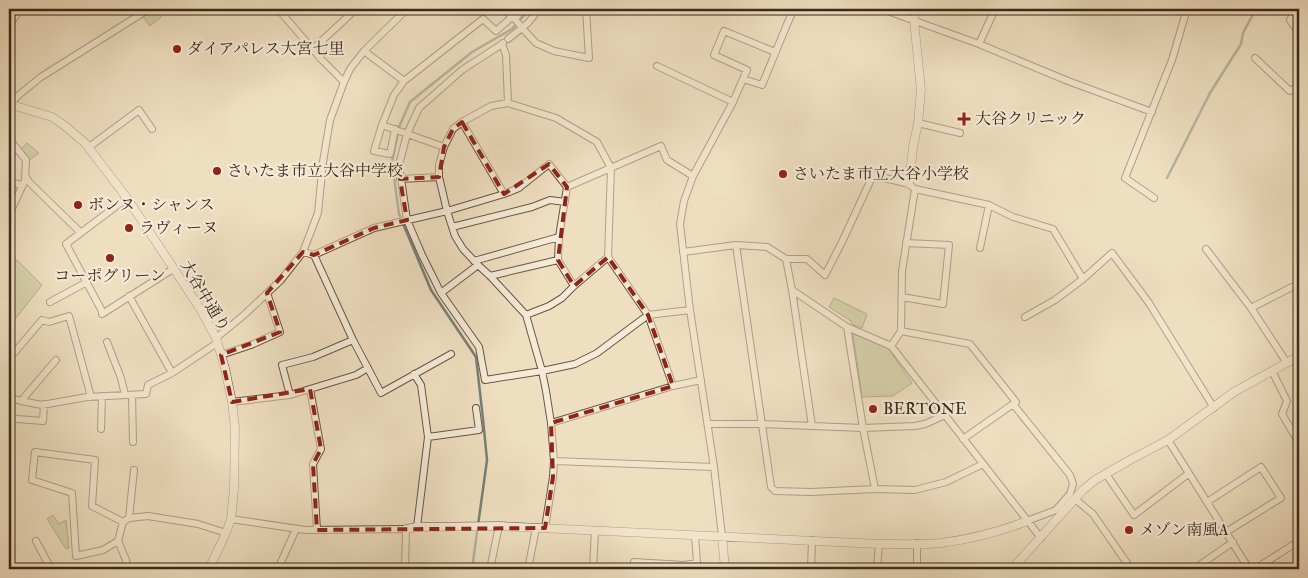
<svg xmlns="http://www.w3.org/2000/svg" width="1308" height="578" font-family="'IM FELL Double Pica','Noto Serif JP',serif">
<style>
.green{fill:#bac192;stroke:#7a7556}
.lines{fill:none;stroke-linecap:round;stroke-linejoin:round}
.stream{stroke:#748178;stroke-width:2.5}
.minor-casing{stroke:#685643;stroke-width:8}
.tertiary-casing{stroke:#685643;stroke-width:9}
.minor{stroke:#f5ead7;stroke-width:6}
.tertiary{stroke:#f5ead7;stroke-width:8}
.marked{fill:none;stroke:#8f2418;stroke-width:4;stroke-dasharray:10 6;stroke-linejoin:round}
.poi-dot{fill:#8f2418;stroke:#f5ead7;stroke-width:2}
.labels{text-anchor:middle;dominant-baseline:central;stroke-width:4.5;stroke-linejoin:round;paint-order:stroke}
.poi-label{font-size:16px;fill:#3b2919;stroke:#f5ead7;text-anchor:start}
.street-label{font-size:16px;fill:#3b2919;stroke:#f5ead7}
</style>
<rect width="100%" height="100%" fill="#efdfc1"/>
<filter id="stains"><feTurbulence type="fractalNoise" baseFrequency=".004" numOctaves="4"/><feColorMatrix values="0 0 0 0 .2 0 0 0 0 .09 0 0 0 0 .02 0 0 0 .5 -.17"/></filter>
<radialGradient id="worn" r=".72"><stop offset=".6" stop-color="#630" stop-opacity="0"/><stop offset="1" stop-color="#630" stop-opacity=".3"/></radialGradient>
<!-- green -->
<path class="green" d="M155 9 161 17 150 26 143 17Z
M27 143 39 153 29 160 20 150Z
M9 255 18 261 42 285 9 327Z
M834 298 867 314 862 328 852 324 851 321 829 307Z
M853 334 886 345 912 383 893 396 862 397Z
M53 515 59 524 66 520 69 548 66 549 47 519Z"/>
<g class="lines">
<!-- stream -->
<path class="stream" d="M1167 178 1210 93 1241 44 1243 33 1256 9
M472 569 487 460 483 419 476 357 431 290 399 214 392 162 399 127 410 102 472 52 512 29 530 9"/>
<!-- minor casing -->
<g class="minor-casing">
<path id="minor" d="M278 9 321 59 344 82
M504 9 514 19
M539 9 528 23 522 28 536 43 554 51 589 58 586 9
M882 9 979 44 1068 81 1152 112
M1296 9 1290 20 1299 33
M9 26 20 9
M508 39 522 28 515 19 523 9
M503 43 502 44 506 55 508 103
M502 44 462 70 419 108 407 134 399 165 407 220 422 255 441 293 479 347 485 380 542 371 575 364 597 353 648 315 690 310
M979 44 995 9
M313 49 356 9
M364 51 404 81
M1255 58 1290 91 1297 87 1299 84
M657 66 733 102
M743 79 747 70 714 55 724 31 775 52
M10 104 20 94 41 77 149 9
M462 122 504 194
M918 123 960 133
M382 125 444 147
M395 129 390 154 374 151 382 125 394 95 404 81 483 19 496 31 512 17
M9 139 26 160 25 180 9 215
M89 147 139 110 152 129
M25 176 29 182 81 233
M400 179 439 177
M9 182 22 185
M567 187 661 146 667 160 693 176
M1154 198 1125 178 1172 60 1187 9
M452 227 532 207 550 200 565 202
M736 245 771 487 775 491 811 492 875 489
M980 248 989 205
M1206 249 1251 308 1287 363
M303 252 314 255 353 340 381 393 451 354
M683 252 736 245 767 247 786 259H807L825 275 842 242 873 175 909 184 915 189 989 205 1013 217 1053 229 1083 279 1112 253 1149 303 1214 408
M314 255 374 228 447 211 504 194 519 188 549 164 567 187 559 237 558 260 490 276
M786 259 792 290 812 426
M558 260 574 286
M474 261 559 237
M792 290 847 327 891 346 1041 538
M441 293 478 265
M129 296 172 373
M902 297 943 304 949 245 906 243
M50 302 87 282
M1251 308 1292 287
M103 313 66 244 127 198
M102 314 173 269
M526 315 549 306 562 298 574 286 608 257
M1025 317 1055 300 1083 279
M847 327 863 428 875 489 915 490 946 482 983 464
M901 331 970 344 1016 402 963 439
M216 338 244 315 281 280 303 252 318 213 323 162 330 120 344 82 350 69 364 51 407 9
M107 342 121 378 125 395
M891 346 901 331 902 271 915 189
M221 355 251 345 280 332 267 293
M9 359 42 320 49 322 69 316 91 397
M1272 371 1287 401 1282 414 1299 443
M414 374 421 385 428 437 417 527
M310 389 321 449 313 464 317 530
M132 395 133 442
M290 395 282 365 313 357 353 340
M9 397 21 401 42 405 87 397 146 394 148 385 172 373 217 343
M21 401 56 360
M232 402 290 395 356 375 368 368
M1013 404 1070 475 1073 484 1070 494 1056 510 1027 521
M9 417 17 419 43 421 44 404
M551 423 673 386 701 380
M708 424H762L863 428 915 426 925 424 945 415
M101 429 102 396
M428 437 479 430 476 408
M1168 440 1249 569
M554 461 714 467
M1106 474 1134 515 1188 474
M1075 499 1093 514 1131 569
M1207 502 1261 467 1281 498 1226 532
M129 518 134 470
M231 519 305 530 406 529 405 569
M123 522 92 506 95 460 35 452 32 480 72 493 76 556 103 550 118 541 123 522 129 518 148 516 198 524 226 533
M545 528 553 477 554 461 551 423 546 391 542 371 526 315 490 276 478 265 463 249 455 236 447 211 439 177V165L444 147 453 129 462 122 491 106 508 103 556 118 597 142 611 168 608 257 648 315 673 386
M722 536 714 467 690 310 680 224 684 201 693 176 733 102 743 79 762 85 788 22 794 9
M36 541 51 569
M118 541 126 560 127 569
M278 569 296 529
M490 569 499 526
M528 569 536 528
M593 569 595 530
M634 569V562L684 565 697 563 695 535
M811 569 812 540
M877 569 879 544
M917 569V543
M1194 569 1233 542
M1255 569 1299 541"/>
</g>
<!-- tertiary casing -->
<g class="tertiary-casing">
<path id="tertiary" d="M9 104 52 117 65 126 85 143 127 198 201 310 216 338 225 368 232 402 235 428 234 489 231 519 226 533 209 569
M909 184 913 147 918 123 921 90 914 20 915 9
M406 529 417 527 499 526 879 544C899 544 920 545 941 543 971 539 999 532 1027 521
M722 536 725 569
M1012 569 1083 490 1095 480 1130 460 1168 440 1234 392 1299 356"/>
</g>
<!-- minor -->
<use href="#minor" class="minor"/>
<!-- tertiary -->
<use href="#tertiary" class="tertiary"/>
</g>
<!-- marked area -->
<path d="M0 0H1308V578H0ZM462 122 504 194 549 164 567 187 558 260 574 286 608 257 648 315 673 386 551 423 553 477 545 528 317 530 313 464 321 449 310 389 232 402 221 355 280 332 267 293 303 252 314 255 374 228 407 220 400 179 439 177 444 147 453 129Z" fill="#efdfc1" fill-opacity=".55" fill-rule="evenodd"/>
<path class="marked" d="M462 122 504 194 549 164 567 187 558 260 574 286 608 257 648 315 673 386 551 423 553 477 545 528 317 530 313 464 321 449 310 389 232 402 221 355 280 332 267 293 303 252 314 255 374 228 407 220 400 179 439 177 444 147 453 129Z"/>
<!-- markers -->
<g class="poi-dot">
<circle cx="177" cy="49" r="5"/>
<path d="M961.5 111.5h5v5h5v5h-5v5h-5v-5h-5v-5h5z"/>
<circle cx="217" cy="171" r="5"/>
<circle cx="783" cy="174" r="5"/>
<circle cx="78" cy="205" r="5"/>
<circle cx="129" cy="228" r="5"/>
<circle cx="110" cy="258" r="5"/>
<circle cx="873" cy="409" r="5"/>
<circle cx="1129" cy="530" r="5"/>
</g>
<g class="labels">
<!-- poi labels -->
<g class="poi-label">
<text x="187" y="49">ダイアパレス大宮七里</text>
<text x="975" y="119">大谷クリニック</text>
<text x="227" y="171">さいたま市立大谷中学校</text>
<text x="793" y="174">さいたま市立大谷小学校</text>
<text x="88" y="205">ボンヌ・シャンス</text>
<text x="139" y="228">ラヴィーヌ</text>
<text x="110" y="276" text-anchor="middle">コーポグリーン</text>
<text x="883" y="409">BERTONE</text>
<text x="1139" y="530">メゾン南風A</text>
</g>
<!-- street labels -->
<g class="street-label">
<text transform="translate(205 296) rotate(59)">大谷中通り</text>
</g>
</g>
<!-- margin -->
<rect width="1308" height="578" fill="none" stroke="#efdfc1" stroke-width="30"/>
<rect x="10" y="10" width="1288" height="558" fill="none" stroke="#3b2919" stroke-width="2.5"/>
<rect x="15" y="15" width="1278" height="548" fill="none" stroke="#3b2919"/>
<rect width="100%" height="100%" filter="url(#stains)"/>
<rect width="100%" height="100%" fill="url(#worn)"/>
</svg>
